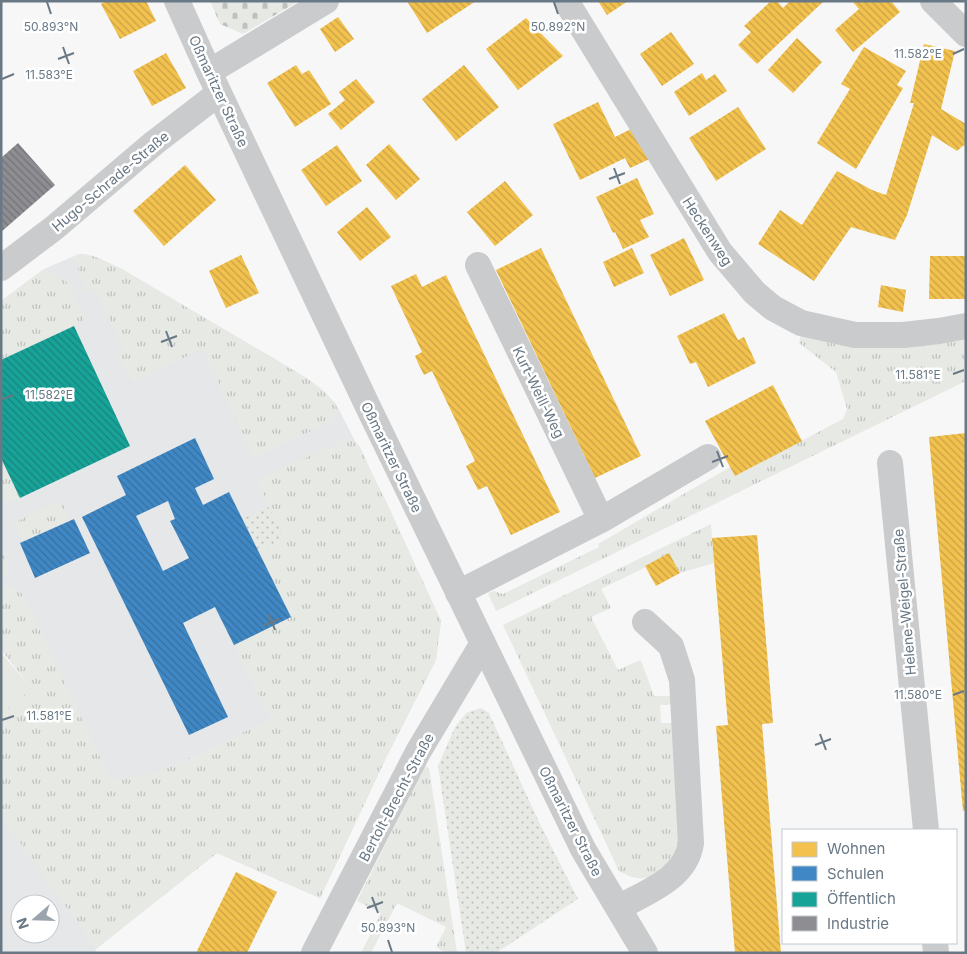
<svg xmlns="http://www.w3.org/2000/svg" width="967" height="954" font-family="Inter,sans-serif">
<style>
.built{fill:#e6e7e8;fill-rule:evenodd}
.grass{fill:url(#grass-tufts)}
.cemetery{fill:url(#cemetery-stones)}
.park{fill:url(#park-dots)}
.pitch{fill:#e6e9e4}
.homes{fill:url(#homes-back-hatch)}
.schools{fill:url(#schools-back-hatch);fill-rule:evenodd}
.public{fill:url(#public-back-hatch)}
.industry{fill:url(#industry-back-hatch)}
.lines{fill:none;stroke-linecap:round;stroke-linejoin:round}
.street{stroke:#cacbcc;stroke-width:26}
.ticks{fill:none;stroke:#697885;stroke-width:2}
.labels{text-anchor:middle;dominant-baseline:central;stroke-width:5;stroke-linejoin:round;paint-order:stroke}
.street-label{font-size:14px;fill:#697885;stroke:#fff}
.ticks-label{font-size:12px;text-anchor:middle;fill:#697885;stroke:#fff;stroke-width:5;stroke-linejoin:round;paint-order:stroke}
</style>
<defs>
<pattern id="grass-tufts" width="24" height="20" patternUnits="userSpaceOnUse" patternTransform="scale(1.25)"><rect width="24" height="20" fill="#e6e9e4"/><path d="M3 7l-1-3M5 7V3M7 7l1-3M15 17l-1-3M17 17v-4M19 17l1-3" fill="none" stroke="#bec2be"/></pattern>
<pattern id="cemetery-stones" width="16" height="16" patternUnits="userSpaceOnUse" patternTransform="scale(1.25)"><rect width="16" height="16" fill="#e6e9e4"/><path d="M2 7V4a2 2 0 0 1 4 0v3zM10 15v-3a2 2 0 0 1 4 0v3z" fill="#bec2be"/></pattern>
<pattern id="park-dots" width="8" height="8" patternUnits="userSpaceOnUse" patternTransform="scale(1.25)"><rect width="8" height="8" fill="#e6e9e4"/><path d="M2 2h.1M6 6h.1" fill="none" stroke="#bec2be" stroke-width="1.8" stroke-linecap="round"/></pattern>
<pattern id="homes-back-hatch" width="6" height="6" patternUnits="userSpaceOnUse" patternTransform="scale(1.25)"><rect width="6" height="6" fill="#f2c14e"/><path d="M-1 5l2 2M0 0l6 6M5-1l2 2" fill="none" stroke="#c8a246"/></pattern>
<pattern id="schools-back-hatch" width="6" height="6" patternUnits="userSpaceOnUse" patternTransform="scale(1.25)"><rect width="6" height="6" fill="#3f88c5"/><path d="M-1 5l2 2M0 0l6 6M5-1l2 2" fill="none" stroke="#376f9e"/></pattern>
<pattern id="public-back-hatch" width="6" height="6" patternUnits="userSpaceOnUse" patternTransform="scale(1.25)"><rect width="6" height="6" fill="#17a398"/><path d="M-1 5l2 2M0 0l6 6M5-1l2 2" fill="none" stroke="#19837c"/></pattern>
<pattern id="industry-back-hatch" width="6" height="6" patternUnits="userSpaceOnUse" patternTransform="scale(1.25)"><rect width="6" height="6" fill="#8d8d92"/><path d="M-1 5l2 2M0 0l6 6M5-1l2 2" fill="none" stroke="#727378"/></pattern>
</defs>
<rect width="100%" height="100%" fill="#f7f7f7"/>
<!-- built -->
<path class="built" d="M79 254H84L98 258 120 268 285 365 320 388 336 404 386 501 441 621 436 660 387 756 320 898 217 853 96 949 95 953H1V714L35 684 1 646V301L44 269ZM20 904H50V934H20Z"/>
<!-- grass -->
<path class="grass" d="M79 254C93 253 107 263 120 268L305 377C316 385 333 396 338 410L334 420 262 454 253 457 203 349 131 382 117 353 124 350 96 288 87 292 74 258Z
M44 269 63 278 68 284 84 320 1 360V301Z
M801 334 966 337V381L496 611 488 593 494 591 503 594 599 547 598 544 730 467 735 476 843 419 847 409 836 372 799 343Z
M347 439 356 443 360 447 441 621 436 660 387 756 320 898 217 853 96 949 1 816V715L32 688 1 650V590L14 587 19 590 24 597 109 776 112 779 119 780 162 771 271 719 234 645 290 617 258 551 284 539 257 480Z
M1 458 20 498 12 501 1 497Z
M61 500 70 520 23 542 14 523Z
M711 524 714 563 680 573 669 554 642 569 601 589 611 608 591 617 618 670 640 660 642 663 654 696H675L676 704 660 705 661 723H677L685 828 674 861C651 876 646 886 619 871L503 625Z
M1 550 10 570 1 575Z
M425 766 429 768 457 953H446L436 947 446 927 397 903 371 953H361L381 913 357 901Z"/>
<!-- cemetery -->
<path class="cemetery" d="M210 1H299L243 34 220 24Z"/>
<!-- park -->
<path class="park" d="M269 507 284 539 258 551 242 519Z
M481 708 489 713 539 822 578 899 496 953H466L438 766 455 727 466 713Z"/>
<!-- pitch -->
<path class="pitch" d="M1 653 32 688 1 715Z"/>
<!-- homes -->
<path class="homes" d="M106 1H146L156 21 120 39 101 4Z
M407 1H476L427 33Z
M598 1H628L607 15Z
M771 1H777L783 8 790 1H824L757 64 738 45 751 32 744 26Z
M852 1H891L900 12 853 52 835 30 859 9Z
M338 17 354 39 335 52 320 29Z
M526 18 563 56 518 90 486 49Z
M671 32 694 64 662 86 640 54Z
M797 38 822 62 793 93 768 70Z
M924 44 955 51 941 109 966 124V148L964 145 957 151 932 135 907 215 895 240 851 227 814 281 758 244 780 210 802 225 837 171 872 190 886 195 914 103H910Z
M864 47 906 71 897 85 903 88 856 169 817 143 850 89 841 84Z
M166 53 186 88 152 106 133 71Z
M296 65 302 74 309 70 331 104 295 127 267 83Z
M464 65 499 107 456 141 422 99Z
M702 73 706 80 715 74 727 91 689 116 674 92Z
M356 79 375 102 341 130 328 114 345 100 339 92Z
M598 102 615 137 633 128 654 157 630 168 625 158 580 180 553 124Z
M738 107 766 149 716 181 689 138Z
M389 144 420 179 396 200 366 165Z
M337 145 362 181 326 206 301 170Z
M185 165 216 200 164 246 133 211Z
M637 178 654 214 640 220 649 237 623 249 615 232 613 233 596 197Z
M505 181 533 215 495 246 467 212Z
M367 207 391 237 360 261 337 232Z
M684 238 704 280 670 296 650 255Z
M541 248 641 456 595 478 496 270Z
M632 248 644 273 614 287 603 262Z
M241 255 259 293 226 308 209 271Z
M930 256H966V299H929Z
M416 274 422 287 446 275 560 512 511 535 487 486 478 490 466 466 475 461 432 371 424 375 418 363 415 356 422 352 391 286Z
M881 285 906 290 903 312 878 307Z
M724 313 738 340 744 337 756 363 708 387 696 362 690 364 677 336Z
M773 385 802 441 735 476 705 421Z
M966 433V810L963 811 929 437Z
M757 535 773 723 762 724 781 953H735L716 726 728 725 712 538Z
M669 553 680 573 656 586 645 566Z
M236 872 277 892 261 924 247 953H196Z"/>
<!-- schools -->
<path class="schools" d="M195 438 214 479 195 488 203 505 229 492 291 617 234 645 215 607 183 623 228 717 189 735 82 517 126 495 117 476ZM168 501 175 519 170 521 189 558 163 571 136 516Z
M74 519 90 553 35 578 20 543Z"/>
<!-- public -->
<path class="public" d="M74 326 130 446 20 498 1 458V360Z"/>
<!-- industry -->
<path class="industry" d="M18 143 55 185 1 232V158Z"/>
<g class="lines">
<!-- street -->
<path class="street" d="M177 1 209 72 371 413 583 849 645 953
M566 1 720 252 755 293 773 308 801 323 855 335H903L939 331 966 326
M933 1 966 34
M209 72 326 1
M478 265 601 520
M1 268 54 228 154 143 219 93
M890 463 926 830
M458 593 601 520 708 457
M618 908C646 892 686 879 691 843L682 680 671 646 645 622
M935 943 936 953
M314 953 418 752 483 643"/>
</g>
<!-- ticks -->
<path class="ticks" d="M47 2 51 14M554 2 558 14M63 47 69 64M953 54 964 49M58 59 74 53M2 79 14 74M614 168 620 184M609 179 625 173M166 331 172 347M161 342 177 336M953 374 964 370M2 399 14 395M717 451 723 467M712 462 728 456M269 614 275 630M264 625 280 619M953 695 964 691M2 720 14 716M820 734 826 750M815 745 831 739M372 897 378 913M367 908 383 902M388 940 392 952"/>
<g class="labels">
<!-- street labels -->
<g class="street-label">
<text transform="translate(219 91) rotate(65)">Oßmaritzer Straße</text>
<text transform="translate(110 181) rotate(-40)">Hugo-Schrade-Straße</text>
<text transform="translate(708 231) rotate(57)">Heckenweg</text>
<text transform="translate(539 392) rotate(64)">Kurt-Weill-Weg</text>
<text transform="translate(392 457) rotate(64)">Oßmaritzer Straße</text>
<text transform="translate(904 602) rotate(-95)">Helene-Weigel-Straße</text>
<text transform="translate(396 797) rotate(-62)">Bertolt-Brecht-Straße</text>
<text transform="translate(571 821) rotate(63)">Oßmaritzer Straße</text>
</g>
</g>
<g class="ticks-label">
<text x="51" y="31">50.893°N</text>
<text x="558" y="31">50.892°N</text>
<text x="918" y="58">11.582°E</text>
<text x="49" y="79">11.583°E</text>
<text x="918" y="379">11.581°E</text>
<text x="49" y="399">11.582°E</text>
<text x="918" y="699">11.580°E</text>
<text x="49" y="720">11.581°E</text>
<text x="388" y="932">50.893°N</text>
</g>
<!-- border -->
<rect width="967" height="954" fill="none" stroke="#697885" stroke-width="5"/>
<!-- legend -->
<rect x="782" y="829" width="175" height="115" fill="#ffffff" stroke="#c3c9ce"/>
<rect x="792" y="842" width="25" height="15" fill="#f2c14e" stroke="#c3c9ce"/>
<text x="827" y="854" font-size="15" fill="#697885">Wohnen</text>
<rect x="792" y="866" width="25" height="15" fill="#3f88c5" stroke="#c3c9ce"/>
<text x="827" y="879" font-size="15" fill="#697885">Schulen</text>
<rect x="792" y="892" width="25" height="15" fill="#17a398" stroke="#c3c9ce"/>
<text x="827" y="904" font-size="15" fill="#697885">Öffentlich</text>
<rect x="792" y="916" width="25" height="15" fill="#8d8d92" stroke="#c3c9ce"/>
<text x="827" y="929" font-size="15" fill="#697885">Industrie</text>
<!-- north arrow -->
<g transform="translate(35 919) rotate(250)"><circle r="24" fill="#ffffff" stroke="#c3c9ce"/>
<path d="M0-4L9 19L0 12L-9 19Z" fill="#9ba4ad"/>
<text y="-8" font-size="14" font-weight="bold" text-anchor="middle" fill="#697885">N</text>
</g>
</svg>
